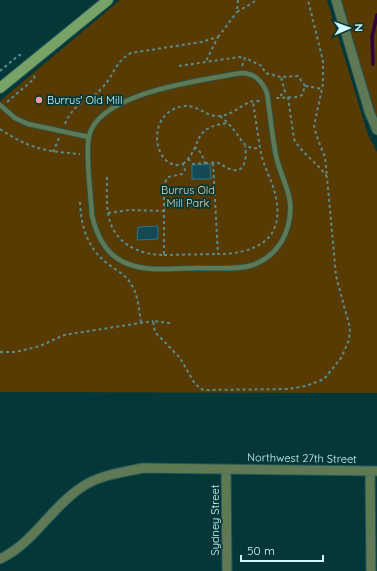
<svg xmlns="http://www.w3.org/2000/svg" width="377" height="571" font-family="Quicksand,sans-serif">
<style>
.green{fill:#573b03}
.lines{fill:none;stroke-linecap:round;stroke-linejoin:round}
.stream{stroke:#2f003d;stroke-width:3.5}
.building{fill:#154956;stroke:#25798d}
.lane-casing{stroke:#245657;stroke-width:6}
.street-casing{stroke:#245657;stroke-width:11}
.secondary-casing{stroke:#245657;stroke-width:12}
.path{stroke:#5b8b8b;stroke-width:2;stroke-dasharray:3 3;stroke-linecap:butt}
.lane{stroke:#5e7954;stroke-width:4.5}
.street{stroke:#5e7954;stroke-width:9}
.secondary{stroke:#77a367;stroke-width:10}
.poi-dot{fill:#f59b9e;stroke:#033738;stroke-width:1.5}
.labels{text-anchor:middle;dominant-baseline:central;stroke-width:3.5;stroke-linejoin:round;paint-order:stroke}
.poi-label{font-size:11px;fill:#d1fafa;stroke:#033738;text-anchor:start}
.park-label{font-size:11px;fill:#f7d8aa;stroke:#033738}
.street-label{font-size:11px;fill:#d1fafa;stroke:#033738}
</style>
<rect width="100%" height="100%" fill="#033738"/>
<!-- green -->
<path class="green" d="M120 0H327L368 135 377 152V393L0 392V101Z
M341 0H377V117L374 111Z"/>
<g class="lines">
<!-- stream -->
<path class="stream" d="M373 64 372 37 377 15"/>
</g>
<!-- building -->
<path class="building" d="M210 164 211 179H192V165Z
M158 226V239L137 240 138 227Z"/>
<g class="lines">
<!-- lane casing -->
<g class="lane-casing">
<path id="lane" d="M241 73C255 73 262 81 267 93 270 114 272 135 276 156 282 182 296 197 288 226 283 244 271 258 253 265 236 270 216 268 198 268 172 268 142 274 118 259 104 250 96 232 92 216 91 195 85 155 89 136 99 92 204 80 241 73Z
M0 105 15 118 28 124 89 137"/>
</g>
<!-- street casing -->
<g class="street-casing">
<path id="street" d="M336 0 369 111 377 130
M226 469 227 571
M370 471 371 571
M0 559C34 543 51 507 82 487 99 475 124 472 143 468L377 471"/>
</g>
<!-- secondary casing -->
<g class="secondary-casing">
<path id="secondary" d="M0 88 108 0"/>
</g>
<!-- path -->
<path class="path" d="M238 0 237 12 257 0
M218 37 237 12
M179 66 239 57 245 58
M242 66 245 58 262 66 265 73 281 77
M0 71 19 55 23 56
M305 86 298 76 281 77 285 92 277 98 297 97 302 95 305 86 323 89
M288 97 294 139C302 154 318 163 327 177L325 157 318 140 314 126 323 84V61L308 0
M7 102 34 79 35 73
M220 116C225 120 230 125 234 130 242 140 244 150 260 148L253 102
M65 124C75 100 88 104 102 88 114 76 115 61 131 53L201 42 218 37 206 61
M0 129C30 149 44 151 80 154
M53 152 59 138
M188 159 193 164 205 163 201 153 195 147
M205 163C209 163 214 162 218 163 222 164 225 168 230 169 246 175 247 156 245 146
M213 163 218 254C253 254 285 241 276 198 273 181 263 167 260 148
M183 164C205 144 189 128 228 123
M107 177C107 191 106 205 109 218 115 244 140 255 164 255V184L168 177 182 174 185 170 183 164C158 172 145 125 172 110 194 98 203 117 219 116 233 115 239 106 250 102 253 101 258 101 262 101
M80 202C81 226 87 248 108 264 116 270 126 275 131 284 138 294 139 310 141 322
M108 213 129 210 164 211
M164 255 218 254
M170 323 153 321 155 332 180 358 195 384 203 390 287 389 306 386 324 379 341 358 349 340 350 328 336 276 327 177
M0 352H16L40 346 64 335 153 321"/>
<!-- lane -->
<use href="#lane" class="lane"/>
<!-- street -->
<use href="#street" class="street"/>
<!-- secondary -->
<use href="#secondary" class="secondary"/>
</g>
<!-- markers -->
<circle class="poi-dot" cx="39" cy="100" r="4"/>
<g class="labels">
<!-- poi labels -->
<g class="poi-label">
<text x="47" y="100">Burrus' Old Mill</text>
</g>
<!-- park labels -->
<g class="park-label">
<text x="188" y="190">Burrus Old<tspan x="188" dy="13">Mill Park</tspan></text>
</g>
<!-- street labels -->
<g class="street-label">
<text transform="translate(302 458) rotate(1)">Northwest 27th Street</text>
<text transform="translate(215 520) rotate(-90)">Sydney Street</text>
</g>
</g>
<!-- north arrow -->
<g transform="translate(349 28) rotate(88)" stroke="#033738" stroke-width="3" paint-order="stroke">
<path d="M0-3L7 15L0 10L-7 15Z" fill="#d1fafa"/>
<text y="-6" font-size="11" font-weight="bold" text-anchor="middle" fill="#d1fafa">N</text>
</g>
<!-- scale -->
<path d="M241 555v6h82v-6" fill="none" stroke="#d1fafa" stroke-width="2"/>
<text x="247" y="555" font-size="12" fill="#d1fafa" stroke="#033738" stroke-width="3" paint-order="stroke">50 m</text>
</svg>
